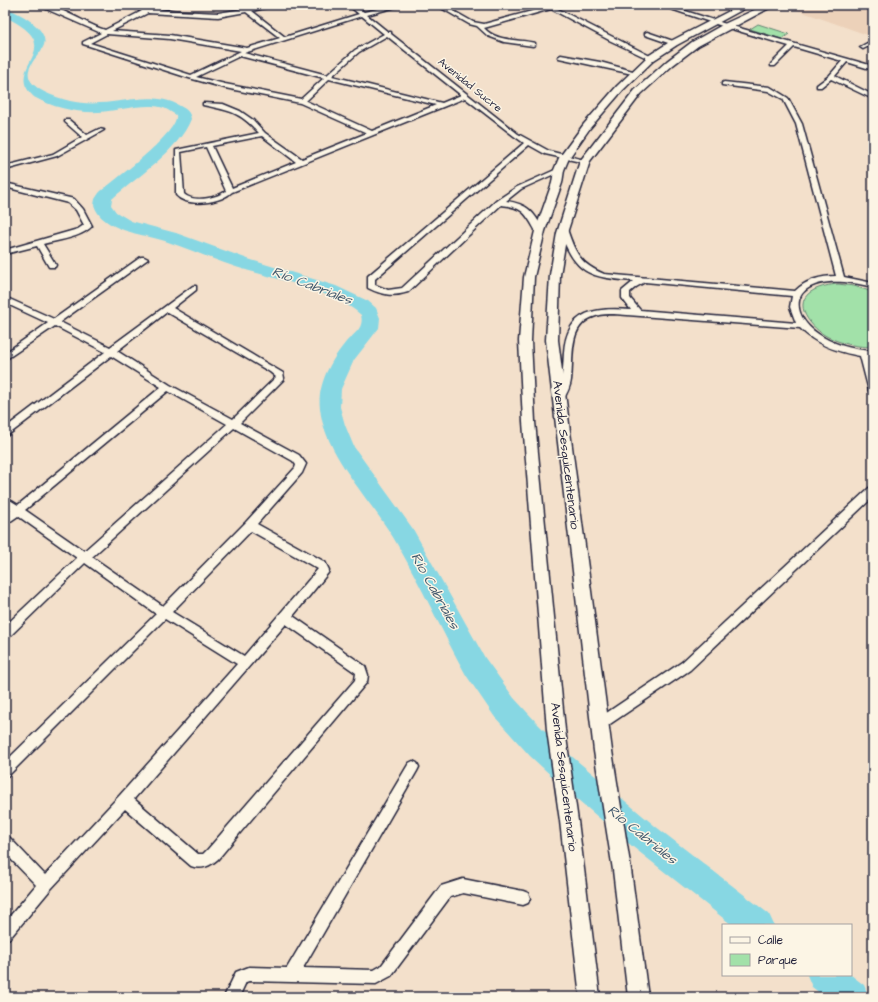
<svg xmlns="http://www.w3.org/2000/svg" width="878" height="1002" font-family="'Architects Daughter',sans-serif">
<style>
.built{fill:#ecd1b9}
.green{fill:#a2e1a9;stroke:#628272}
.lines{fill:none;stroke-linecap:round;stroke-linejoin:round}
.river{fill:#87d7e3;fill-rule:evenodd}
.minor-casing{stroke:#22223b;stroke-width:3}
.secondary-casing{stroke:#22223b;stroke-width:3}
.minor{fill:#fcf5e5;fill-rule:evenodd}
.secondary{fill:#fcf5e5;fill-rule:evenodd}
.labels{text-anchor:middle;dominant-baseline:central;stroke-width:3;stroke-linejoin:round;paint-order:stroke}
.far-street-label{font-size:11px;fill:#22223b;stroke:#fcf5e5}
.street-label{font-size:13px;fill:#22223b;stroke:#fcf5e5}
.water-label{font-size:14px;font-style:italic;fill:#40586d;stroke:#fcf5e5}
</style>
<rect width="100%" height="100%" fill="#f3e0cb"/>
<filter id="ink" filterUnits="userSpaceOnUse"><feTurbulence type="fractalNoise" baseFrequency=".025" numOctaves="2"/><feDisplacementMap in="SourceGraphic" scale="8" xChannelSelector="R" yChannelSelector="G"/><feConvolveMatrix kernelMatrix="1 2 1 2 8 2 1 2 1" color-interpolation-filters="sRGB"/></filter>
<g filter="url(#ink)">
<!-- built -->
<path class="built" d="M783 5H873V37Z"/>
<!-- green -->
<path class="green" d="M758 24 789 34 782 39 750 29Z
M838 284 854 286 873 292V347C858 347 842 344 828 337 812 329 789 303 814 290 822 286 829 285 838 284Z"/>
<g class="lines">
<!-- river -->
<path class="river" d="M5 8C18 12 49 28 44 45 41 53 34 58 31 65 19 87 55 97 70 101 80 103 90 104 100 103 126 102 156 91 180 106 186 109 190 112 191 119 179 150 137 177 112 199L111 205 116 212 131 221 176 233 248 259 336 286 368 301 376 308 380 318 379 328 354 360 341 389 340 407 345 425 354 447 413 529 485 658 514 698 538 724 563 749 655 826 769 914 774 925H732L633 847 570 793 530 756 494 716 466 675C442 632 422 587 397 544 374 503 324 455 320 408 317 385 331 360 346 342 350 337 357 333 360 327 362 323 362 319 361 315 335 291 271 278 236 267 212 259 189 249 165 241 143 234 102 231 94 205L95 199 99 193C113 181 180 132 176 115 171 112 166 108 160 107 144 103 116 111 99 112 78 113 53 108 34 97 0 66 73 49 5 17Z
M807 975H851L864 985 869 997H825L812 987Z"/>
<!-- minor casing -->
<g class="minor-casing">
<path id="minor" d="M37 5C61 5 83 23 105 30L142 11 124 5C132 5 139 9 147 9 156 10 167 5 177 5L158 10 218 13 243 9 245 6C251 9 268 5 277 5L252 11 285 37 359 14 348 5H354L364 12 394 5H403L367 15 388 32H391V34L518 134 549 151 588 161 585 163 545 154 529 145 375 279V285L388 290 402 288 496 201 517 187 557 169H561V171L521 189 506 201C528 204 534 212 544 231L543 233H537C526 214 524 207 501 205L408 292C393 297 382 295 368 288V276L524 143 514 136 465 98 232 192C221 203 187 208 176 195V150L259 133C239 111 230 111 203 105V103L223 104 240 111 253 120 265 133 302 159 367 133 300 103 225 88 189 78 83 44V42L101 33ZM246 12 280 38 247 48 170 35 112 31 148 13 218 17ZM362 16 384 34 355 50 327 75 244 53ZM107 34 170 39 241 51 191 75 90 43ZM387 36 461 95 442 103 332 76 359 52ZM240 56 324 78 301 99 225 84 196 77ZM329 79 436 105 372 131 306 101ZM262 136 296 162 232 188 212 146ZM206 147 226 191C217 198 194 203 184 194L181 152Z
M436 5H443L473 22 484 24 547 7V5H563L556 8 654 58 649 59 609 40 551 9 484 28C496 42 519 39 535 43V45L533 46 504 42 488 36 477 26 469 24Z
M659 5H667L729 25 873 66V70L847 62 835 76 873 95V99L831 79 821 87H817V85L829 76 842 61 794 47 775 66H771V64L789 46 725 27Z
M647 32 676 42 677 43 674 45 645 35V33Z
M873 40V44L863 49 860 47Z
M561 55 600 62 640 73 637 75 559 58 558 57Z
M724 82 770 87 788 98 802 124 844 277 873 283V287C767 260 781 345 873 351V357H869L873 373V394L869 391 860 356C838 352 816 345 800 328L614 314C608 314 601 314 596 316 567 324 574 357 571 380 570 388 566 395 562 402H556L554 400C563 383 563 371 564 352 567 310 596 307 631 310L622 298V291L634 281C588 277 576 275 559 229L560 227H563L567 229C575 253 580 264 604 274L795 291C806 280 821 276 836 276L796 124 783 99 768 91 722 85V83ZM645 282 792 296 790 307 796 323 640 310 630 298V292L636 287Z
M65 120H69L87 135 99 129 104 130 57 156 5 170V166L53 154 82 137 65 122Z
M5 183 74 199 83 209 92 226C81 238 58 240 43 244L56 265 55 267H49L37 246 5 254V250L78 229 84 225 76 210 68 203 5 187Z
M141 257H144L148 259 60 322 110 347 193 286H196V290L173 308 283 373 284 378 283 380 240 423 299 455 306 464 302 473 257 524 325 562 329 570 328 573 293 616 365 666 368 675 367 682 218 859C210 866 202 870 191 866L125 809 50 890 10 938 5 940V922L36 885 5 853V836L10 838 45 875 120 795 237 664 165 619 9 775 5 777V762L156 614 85 563 9 637 5 638V626L77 558 18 516 5 525V515L11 510 5 506V497L18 505 161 387 111 356 8 435 5 436V428L105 352 55 326 5 360V353L48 323 5 303V297L54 319ZM167 312 270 372 276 377 233 419 170 385 117 351ZM168 391 227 424 84 551 25 510ZM234 428 293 461 296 465 295 468 246 522 163 606 92 557ZM251 531 318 569 244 656 172 612ZM286 624 356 673 355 680 208 849 203 854H198L134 799Z
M873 487V497L690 670 604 728 600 730 596 728 594 724 596 720 682 662 869 488Z
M413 761 417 763 419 767 417 771 303 968 374 970 381 966 441 886 463 879 523 891 528 893 530 898 528 903 523 905 463 893 450 897 391 976 376 984 249 981 246 982 239 997H224L236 972 249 967 287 968 409 763Z"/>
</g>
<!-- secondary casing -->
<g class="secondary-casing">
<path id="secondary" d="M741 5H751L677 45 654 60 623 90 590 128 569 158 564 170 562 183 545 231 534 277 531 341 535 422 565 730 578 821 600 997H580L560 821 547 730 523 422 519 341 524 277 535 231 552 183 554 170 559 158 584 124 617 86 648 56 671 41Z
M765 5H775L698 46 673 65 641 94 590 161 567 233 560 275 558 340 612 751 631 870 648 997H628L613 870 594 751 546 340 550 275 557 233 580 161 635 90 667 61 692 42 724 24Z"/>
</g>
<!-- minor -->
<use href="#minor" class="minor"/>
<!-- secondary -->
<use href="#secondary" class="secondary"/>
</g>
</g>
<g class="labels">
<!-- far-street labels -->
<g class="far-street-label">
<text transform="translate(470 85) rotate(39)">Avenidad Sucre</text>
</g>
<!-- street labels -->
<g class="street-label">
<text transform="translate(566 455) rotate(83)">Avenida Sesquicentenario</text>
<text transform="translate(564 777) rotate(83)">Avenida Sesquicentenario</text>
</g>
<!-- water labels -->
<g class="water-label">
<text transform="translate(312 286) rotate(21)">Río Cabriales</text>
<text transform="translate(435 591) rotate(61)">Río Cabriales</text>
<text transform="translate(642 835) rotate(39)">Río Cabriales</text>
</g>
</g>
<!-- margin -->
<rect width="878" height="1002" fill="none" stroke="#fcf5e5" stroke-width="20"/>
<rect x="10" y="10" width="858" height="982" fill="none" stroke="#22223b" stroke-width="1.5" filter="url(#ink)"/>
<!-- legend -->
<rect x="722" y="924" width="130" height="52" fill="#fcf5e5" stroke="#a5a1a1"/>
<rect x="730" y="937" width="20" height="6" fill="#fcf5e5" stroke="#a5a1a1"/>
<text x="758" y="944" font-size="12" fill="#22223b">Calle</text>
<rect x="730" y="954" width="20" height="12" fill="#a2e1a9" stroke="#a5a1a1"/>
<text x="758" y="964" font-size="12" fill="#22223b">Parque</text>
</svg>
